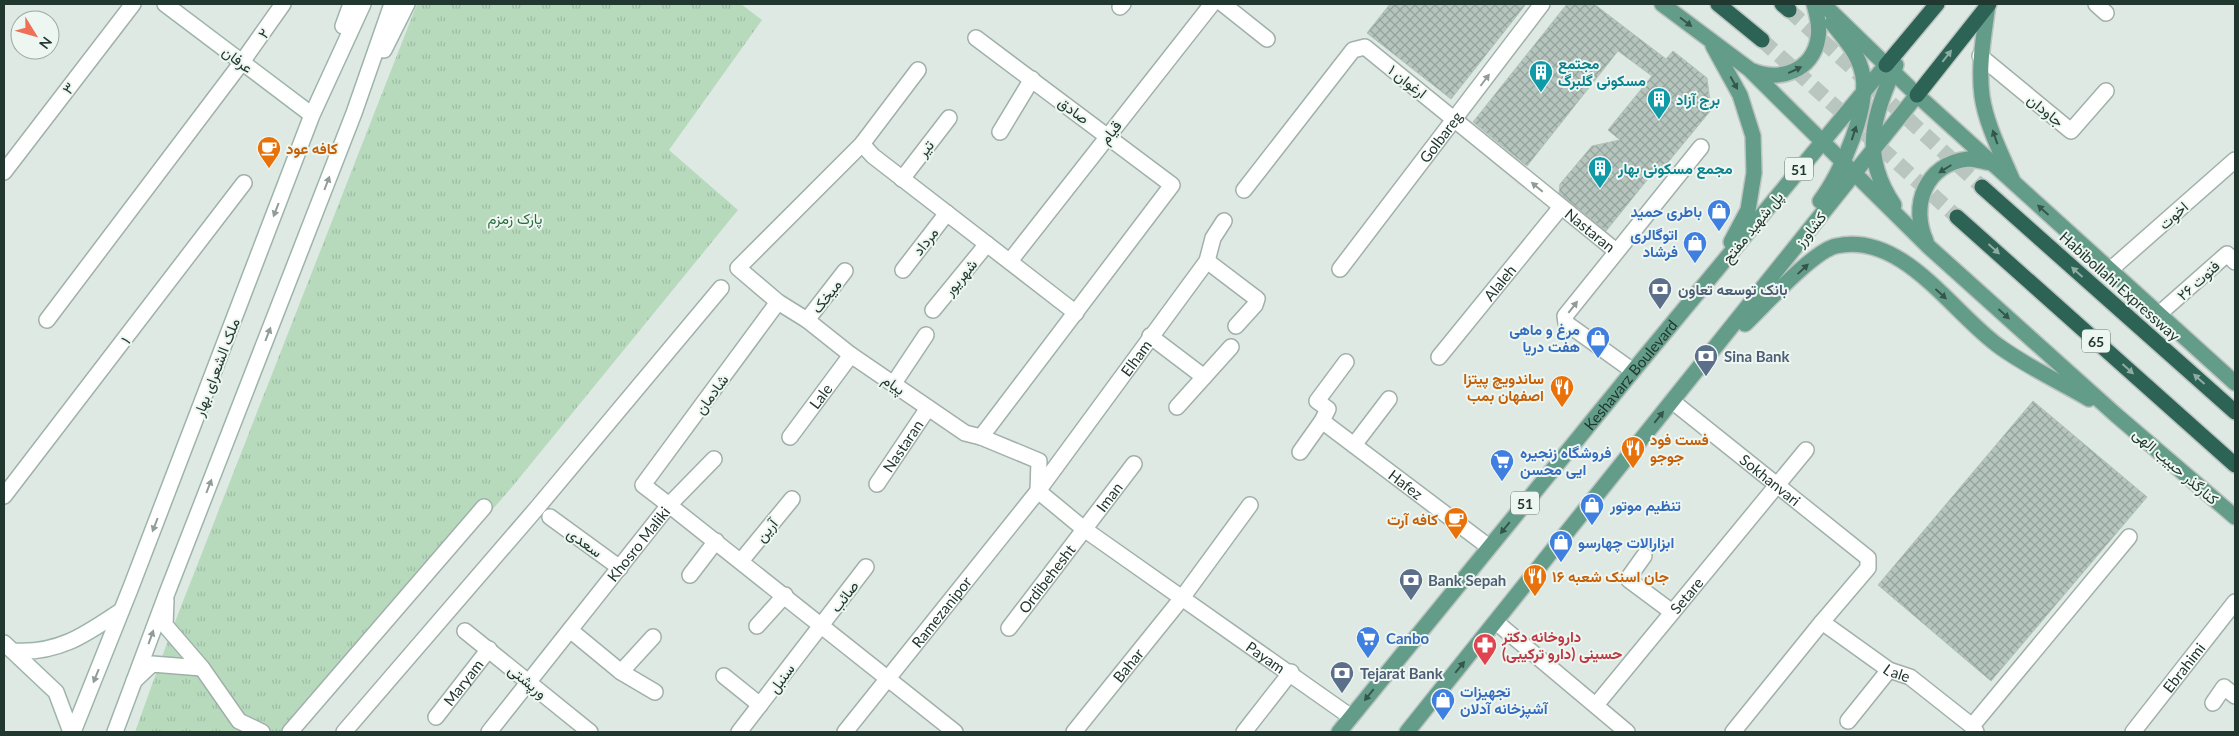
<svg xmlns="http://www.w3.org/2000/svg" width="2239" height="736" font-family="Lato,Vazirmatn,sans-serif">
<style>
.park{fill:url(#park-tufts)}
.building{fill:url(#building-cross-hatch);stroke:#b1c2ba}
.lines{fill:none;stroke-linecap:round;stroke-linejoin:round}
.highway-tunnel{stroke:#b8c6bf;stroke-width:15;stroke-dasharray:15 8;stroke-linecap:butt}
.street-casing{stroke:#a1b0aa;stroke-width:18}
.secondary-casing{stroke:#9db4aa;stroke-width:18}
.primary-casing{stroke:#bcc3c1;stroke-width:18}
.highway-casing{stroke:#bcc3c1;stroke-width:18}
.street{stroke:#fff;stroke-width:15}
.secondary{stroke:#fff;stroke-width:15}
.primary{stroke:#639d8a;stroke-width:15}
.highway{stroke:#2d6354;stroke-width:15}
.oneway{fill:#34564b}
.oneway2{fill:#8eaca2}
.oneway3{fill:#909c98}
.labels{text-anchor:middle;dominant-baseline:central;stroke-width:4;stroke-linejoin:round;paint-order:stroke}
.shield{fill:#eef6f1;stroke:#5e716a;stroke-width:1}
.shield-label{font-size:14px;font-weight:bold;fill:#203830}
.street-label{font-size:15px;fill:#203830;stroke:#eef6f1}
.culture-label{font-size:15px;font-weight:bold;fill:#0d838f;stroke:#eef6f1;text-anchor:start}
.food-label{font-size:15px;font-weight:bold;fill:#c56008;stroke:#eef6f1;text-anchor:start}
.shop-label{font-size:15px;font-weight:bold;fill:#366cbe;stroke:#eef6f1;text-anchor:start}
.park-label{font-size:15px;fill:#2c6d40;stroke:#eef6f1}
.service-label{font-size:15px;font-weight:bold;fill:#4e5e75;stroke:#eef6f1;text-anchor:start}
.health-label{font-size:15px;font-weight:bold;fill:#be3a42;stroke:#eef6f1;text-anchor:start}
</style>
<defs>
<pattern id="park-tufts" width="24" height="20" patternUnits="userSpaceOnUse" patternTransform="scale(1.25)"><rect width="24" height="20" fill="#b7dabd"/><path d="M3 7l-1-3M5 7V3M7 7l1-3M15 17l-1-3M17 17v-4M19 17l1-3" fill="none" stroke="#9dbca3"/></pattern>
<pattern id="building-cross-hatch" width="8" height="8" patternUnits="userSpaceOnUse" patternTransform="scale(1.25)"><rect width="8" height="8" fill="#b6c6bf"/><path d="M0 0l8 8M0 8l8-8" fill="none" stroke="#94a29c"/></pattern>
</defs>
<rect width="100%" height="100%" fill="#dee9e3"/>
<!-- park -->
<path class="park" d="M417 4H741L762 20 669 150 738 210 512 487 300 732H135L171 632Z"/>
<!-- building -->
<path class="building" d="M1390 4H1526L1451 99 1367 33Z
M1567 4H1594L1666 59 1673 51 1707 78 1711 110 1660 172 1656 169 1606 231 1559 193 1560 184 1592 146 1620 140 1608 130 1652 76 1618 51 1527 166 1473 122Z
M2033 401 2147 497 1991 681 1878 585Z"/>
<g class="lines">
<!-- highway-tunnel -->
<path class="highway-tunnel" d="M1789 10 1982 187
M1762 40 1957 217"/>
<!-- street casing -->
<g class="street-casing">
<g id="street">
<path d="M1223 4 1267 39"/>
<path d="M2096 4 2106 13"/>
<path d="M1120 7 1123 4"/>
<path d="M976 38 1172 185 981 437"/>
<path d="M1980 56 2071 131 2106 91"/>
<path d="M918 70 862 144 738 268 778 302 807 320 851 355 965 433 981 437 1039 461 1038 491"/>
<path d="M1000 132 1032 79"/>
<path d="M862 144 873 156 1076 313"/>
<path d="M4 172 133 4"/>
<path d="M902 179 949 118"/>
<path id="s1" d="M1244 190 1353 50 1365 47 1616 251"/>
<path d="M1010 261 1212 4"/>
<path d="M1207 261 1257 299 1255 305 1236 326"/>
<path id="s2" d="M1340 269 1542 4"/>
<path d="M903 270 947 213"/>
<path d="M2110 270 2235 160"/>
<path d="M933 310 987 244"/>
<path d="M2159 314 2227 254 2235 262"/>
<path d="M47 320 242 62 283 4"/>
<path d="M807 320 845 271"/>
<path d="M1150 336 1204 377"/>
<path id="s3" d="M1439 357 1561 207"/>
<path d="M1633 371 1566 323 1565 316 1701 147"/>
<path d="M894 383 926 335"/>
<path id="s4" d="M1672 401 1868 558V568L1822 622 1733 732"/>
<path d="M1177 407 1231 347"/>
<path id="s5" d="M1322 421 1489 547"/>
<path id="s6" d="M790 437 851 355"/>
<path d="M1354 445 1389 399"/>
<path d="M1300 452 1322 421 1328 409 1317 401 1346 362"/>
<path d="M714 459 669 505 643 485 778 302"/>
<path id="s7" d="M877 484 928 408"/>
<path id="s8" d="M1038 491 1084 529 1351 717"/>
<path d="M4 496 244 183"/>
<path d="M550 517 620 568"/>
<path d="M1644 556 1629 577V580L1672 612"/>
<path d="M741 561 792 499"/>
<path d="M690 575 716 541"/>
<path d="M166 600 165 625 202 668 239 721 262 732"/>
<path d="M1496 622 1627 732"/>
<path id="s9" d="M1822 622 1889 670 1910 677 1972 726 1976 732"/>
<path d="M757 626 785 595"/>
<path id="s10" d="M1009 628 1134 464"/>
<path d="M570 630 621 672 653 637"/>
<path d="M465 631 590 732"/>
<path d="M621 672 655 692"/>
<path d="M724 676 760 705"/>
<path d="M134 681 152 664 202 668"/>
<path d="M2213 703 2224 687 2235 696"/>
<path id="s11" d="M1596 705 1806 450"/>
<path id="s12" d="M436 717 489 649"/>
<path d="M1848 721 1889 670"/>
<path d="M1972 726 2129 537"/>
<path d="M290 732 484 507"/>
<path d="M344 732 537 508 721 288"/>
<path id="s13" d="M489 732 669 505 955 732"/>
<path d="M739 732 866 567"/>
<path id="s14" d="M845 732 1038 491 1207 261 1213 238 1224 221"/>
<path id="s15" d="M1074 732 1182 598 1250 505"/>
<path d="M1244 732 1291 672"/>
<path id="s16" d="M2133 732 2235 602"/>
</g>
</g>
<!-- secondary casing -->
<g class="secondary-casing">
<path id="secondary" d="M165 4 312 115
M343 26 351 4
M384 50 407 4
M4 643 56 692 71 732
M14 651C59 654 86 634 122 610
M73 732 131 587 312 115 363 4
M115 732 167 593 354 113 392 4"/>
</g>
<!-- primary casing -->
<g class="primary-casing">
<g id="primary">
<path d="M1662 4 1749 69 1929 247 2116 415 2235 517"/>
<path d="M1823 4 1917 95 2235 383"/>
<path d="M1988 4C1984 35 1978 65 1982 96 1986 124 2001 153 2012 179"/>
<path d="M1713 46 1740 95 1753 136 1754 173 1748 210 1731 242"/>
<path d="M1753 71C1779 82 1813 71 1818 38 1820 27 1817 14 1814 4"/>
<path d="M1820 201C1841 174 1873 103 1861 68 1856 51 1843 37 1832 23"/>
<path d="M1894 205C1860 155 1873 116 1896 65"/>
<path d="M1926 241C1910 206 1925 164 1968 159 1975 159 1984 162 1991 163"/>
<path d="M1745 324C1764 306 1813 251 1836 246 1903 231 1953 314 2000 347 2028 367 2060 382 2089 399"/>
<path id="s17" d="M1339 732 1633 371 1886 65"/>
<path d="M1407 732 1917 95"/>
</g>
</g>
<!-- highway casing -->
<g class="highway-casing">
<path id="highway" d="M1718 4 1762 40
M1782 4 1789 10
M1886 65 1937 4
M1917 95 1989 4
M1982 187 2235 412
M1957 217 2235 465"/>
</g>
<!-- street -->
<use href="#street" class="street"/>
<!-- secondary -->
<use href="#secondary" class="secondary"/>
<!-- primary -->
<use href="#primary" class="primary"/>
<!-- highway -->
<use href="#highway" class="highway"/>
</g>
<!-- one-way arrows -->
<defs><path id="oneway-solid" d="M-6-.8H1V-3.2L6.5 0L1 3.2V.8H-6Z" transform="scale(1.25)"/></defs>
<g class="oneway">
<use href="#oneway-solid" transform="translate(1686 22) rotate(37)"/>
<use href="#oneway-solid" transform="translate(1795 70) rotate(-25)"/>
<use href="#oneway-solid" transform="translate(1734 83) rotate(61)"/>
<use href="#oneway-solid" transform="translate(1854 133) rotate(-72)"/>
<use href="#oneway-solid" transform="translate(1995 137) rotate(-109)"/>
<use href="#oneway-solid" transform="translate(1945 169) rotate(148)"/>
<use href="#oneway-solid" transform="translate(2043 210) rotate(-138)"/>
<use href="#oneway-solid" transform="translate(1803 269) rotate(-43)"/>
<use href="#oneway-solid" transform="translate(1941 294) rotate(42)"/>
<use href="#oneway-solid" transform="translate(2004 314) rotate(42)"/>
<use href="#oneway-solid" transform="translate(1659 417) rotate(-51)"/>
<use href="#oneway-solid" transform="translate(1505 528) rotate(129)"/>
<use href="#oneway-solid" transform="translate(1460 667) rotate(-51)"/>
<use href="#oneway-solid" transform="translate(1369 695) rotate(129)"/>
</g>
<g class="oneway2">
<use href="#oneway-solid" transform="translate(1947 56) rotate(-52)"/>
<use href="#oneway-solid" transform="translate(1994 249) rotate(42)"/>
<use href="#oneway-solid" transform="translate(2077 272) rotate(-138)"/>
<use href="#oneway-solid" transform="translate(2128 369) rotate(42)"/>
<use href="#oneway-solid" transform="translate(2199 379) rotate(-138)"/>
</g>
<g class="oneway3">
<use href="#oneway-solid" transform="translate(1485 80) rotate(-53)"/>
<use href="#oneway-solid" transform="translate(327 183) rotate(-69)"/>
<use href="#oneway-solid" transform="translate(1537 187) rotate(-140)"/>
<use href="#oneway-solid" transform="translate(276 210) rotate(111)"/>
<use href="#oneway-solid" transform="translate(1573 307) rotate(-52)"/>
<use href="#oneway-solid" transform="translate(268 334) rotate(-69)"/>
<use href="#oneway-solid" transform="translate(209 486) rotate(-69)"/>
<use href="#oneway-solid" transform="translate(155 525) rotate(111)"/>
<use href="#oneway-solid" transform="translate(151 637) rotate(-70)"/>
<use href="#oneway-solid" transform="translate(96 676) rotate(112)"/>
</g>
<!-- icons -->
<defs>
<g id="building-pin" transform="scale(1.25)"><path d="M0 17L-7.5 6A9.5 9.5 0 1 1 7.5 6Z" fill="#0f9aa8" stroke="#eef6f1"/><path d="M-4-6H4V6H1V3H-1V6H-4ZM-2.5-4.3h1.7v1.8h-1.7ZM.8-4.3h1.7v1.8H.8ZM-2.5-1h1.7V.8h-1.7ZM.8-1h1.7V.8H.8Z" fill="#fff"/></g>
<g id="cafe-pin" transform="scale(1.25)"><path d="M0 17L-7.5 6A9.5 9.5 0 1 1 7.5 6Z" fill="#e8710a" stroke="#eef6f1"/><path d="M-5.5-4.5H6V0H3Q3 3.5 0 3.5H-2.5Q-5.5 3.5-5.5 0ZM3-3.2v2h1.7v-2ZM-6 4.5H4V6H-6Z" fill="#fff"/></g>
<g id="shop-pin" transform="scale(1.25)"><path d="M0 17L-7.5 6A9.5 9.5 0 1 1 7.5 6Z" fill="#3f7fe0" stroke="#eef6f1"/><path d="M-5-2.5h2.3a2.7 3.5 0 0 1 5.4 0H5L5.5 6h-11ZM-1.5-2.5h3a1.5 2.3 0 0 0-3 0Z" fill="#fff"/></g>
<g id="bank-pin" transform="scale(1.25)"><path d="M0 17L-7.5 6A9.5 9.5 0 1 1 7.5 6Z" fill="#5c6f8a" stroke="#eef6f1"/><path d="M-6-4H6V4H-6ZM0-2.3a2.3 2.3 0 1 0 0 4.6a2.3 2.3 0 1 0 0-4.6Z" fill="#fff"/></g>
<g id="restaurant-pin" transform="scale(1.25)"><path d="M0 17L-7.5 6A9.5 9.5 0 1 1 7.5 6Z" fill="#e8710a" stroke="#eef6f1"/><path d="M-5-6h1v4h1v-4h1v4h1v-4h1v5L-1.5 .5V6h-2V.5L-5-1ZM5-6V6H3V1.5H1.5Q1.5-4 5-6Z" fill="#fff"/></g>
<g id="supermarket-pin" transform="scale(1.25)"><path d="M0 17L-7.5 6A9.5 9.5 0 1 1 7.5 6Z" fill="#3f7fe0" stroke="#eef6f1"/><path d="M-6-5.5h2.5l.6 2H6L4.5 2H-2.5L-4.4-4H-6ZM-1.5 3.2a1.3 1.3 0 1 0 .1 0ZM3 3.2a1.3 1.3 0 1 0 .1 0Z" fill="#fff"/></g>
<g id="pharmacy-pin" transform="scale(1.25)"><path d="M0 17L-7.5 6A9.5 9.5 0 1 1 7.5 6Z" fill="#e0444e" stroke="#eef6f1"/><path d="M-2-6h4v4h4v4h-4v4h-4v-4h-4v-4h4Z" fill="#fff"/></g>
</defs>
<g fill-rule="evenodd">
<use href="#building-pin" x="1541" y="72"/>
<use href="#building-pin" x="1659" y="99"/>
<use href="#cafe-pin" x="269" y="148"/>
<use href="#building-pin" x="1600" y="168"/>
<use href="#shop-pin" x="1719" y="211"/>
<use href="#shop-pin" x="1695" y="243"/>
<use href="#bank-pin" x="1660" y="289"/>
<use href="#shop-pin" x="1598" y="338"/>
<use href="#bank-pin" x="1706" y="356"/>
<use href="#restaurant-pin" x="1562" y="387"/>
<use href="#restaurant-pin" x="1633" y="448"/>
<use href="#supermarket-pin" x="1502" y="461"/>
<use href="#shop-pin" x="1592" y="505"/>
<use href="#cafe-pin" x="1456" y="519"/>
<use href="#shop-pin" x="1561" y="542"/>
<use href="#restaurant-pin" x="1535" y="576"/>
<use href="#bank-pin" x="1411" y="580"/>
<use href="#supermarket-pin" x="1368" y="638"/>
<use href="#pharmacy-pin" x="1485" y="645"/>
<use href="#bank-pin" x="1342" y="673"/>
<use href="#shop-pin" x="1443" y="700"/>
</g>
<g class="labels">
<!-- shield labels -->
<g class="shield">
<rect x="1785" y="157.5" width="28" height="23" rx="4"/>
<rect x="2082" y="329.5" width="28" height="23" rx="4"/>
<rect x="1511" y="491.5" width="28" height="23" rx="4"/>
</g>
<g class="shield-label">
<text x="1799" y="169">51</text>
<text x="2096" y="341">65</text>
<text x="1525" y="503">51</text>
</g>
<!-- street labels -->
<g class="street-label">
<text transform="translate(263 33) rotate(-55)">۲</text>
<text transform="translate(238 59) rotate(37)">عرفان</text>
<text transform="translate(1408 81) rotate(38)">ارغوان ۱</text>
<text transform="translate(68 88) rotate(-52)">۳</text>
<text transform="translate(1074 110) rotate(36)">صادق</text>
<text transform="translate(2046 110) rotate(39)">جاودان</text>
<text transform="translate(1110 132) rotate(-52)">قیام</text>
<text stroke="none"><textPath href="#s2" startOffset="166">Golbareg</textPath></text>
<text transform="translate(925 148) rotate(-52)">تیر</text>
<text transform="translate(2173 215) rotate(-42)">اخوت</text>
<text transform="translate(1752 227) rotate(-51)">پل شهید مفتح</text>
<text transform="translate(1810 229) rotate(-51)">کشاورز</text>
<text stroke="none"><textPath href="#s1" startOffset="480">Nastaran</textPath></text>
<text transform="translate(925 241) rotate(-52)">مرداد</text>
<text transform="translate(960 277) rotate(-50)">شهریور</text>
<text transform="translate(2198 280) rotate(-42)">فتوت ۲۶</text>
<text stroke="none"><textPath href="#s3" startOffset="96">Alaleh</textPath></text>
<text transform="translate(2120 286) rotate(42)">Habibollahi Expressway</text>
<text transform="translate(826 296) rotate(-52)">میخک</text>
<text transform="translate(125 340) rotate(-53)">۱</text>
<text stroke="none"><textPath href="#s14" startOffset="474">Elham</textPath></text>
<text transform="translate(216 367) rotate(-69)">ملک الشعرای بهار</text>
<text stroke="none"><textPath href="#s17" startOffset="461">Keshavarz Boulevard</textPath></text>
<text transform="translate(894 384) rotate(35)">پیام</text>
<text transform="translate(711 394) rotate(-54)">شادمان</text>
<text stroke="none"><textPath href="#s6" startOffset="51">Lale</textPath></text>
<text stroke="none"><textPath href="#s7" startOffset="46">Nastaran</textPath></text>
<text transform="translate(2176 466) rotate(41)">کنارگذر حبیب الهی</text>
<text stroke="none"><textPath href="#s4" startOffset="126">Sokhanvari</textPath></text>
<text stroke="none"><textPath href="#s5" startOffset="105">Hafez</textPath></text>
<text stroke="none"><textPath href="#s10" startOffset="165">Iman</textPath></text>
<text transform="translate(766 530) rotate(-50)">آرین</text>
<text transform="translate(585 542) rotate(36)">سعدی</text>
<text stroke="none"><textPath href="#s13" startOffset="240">Khosro Maliki</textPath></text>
<text stroke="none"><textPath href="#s10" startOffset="62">Ordibehesht</textPath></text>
<text stroke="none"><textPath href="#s11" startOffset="142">Setare</textPath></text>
<text transform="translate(844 596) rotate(-52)">صائب</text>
<text stroke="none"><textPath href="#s14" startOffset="154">Ramezanipor</textPath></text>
<text stroke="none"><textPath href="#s8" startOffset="282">Payam</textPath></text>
<text stroke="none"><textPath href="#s15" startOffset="86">Bahar</textPath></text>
<text stroke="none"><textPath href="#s16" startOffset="82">Ebrahimi</textPath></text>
<text stroke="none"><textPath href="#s9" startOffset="91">Lale</textPath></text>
<text transform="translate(781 678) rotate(-53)">سنبل</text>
<text transform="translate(528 681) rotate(39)">ورپشتی</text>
<text stroke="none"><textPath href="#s12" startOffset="44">Maryam</textPath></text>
</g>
<!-- culture labels -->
<g class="culture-label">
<text x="1558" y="63">مجتمع<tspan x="1558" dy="17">مسکونی گلبرگ</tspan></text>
<text x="1676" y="99">برج آزاد</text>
<text x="1618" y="168">مجمع مسکونی بهار</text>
</g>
<!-- food labels -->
<g class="food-label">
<text x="286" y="148">کافه عود</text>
<text x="1544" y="378" text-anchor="end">ساندویچ پیتزا<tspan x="1544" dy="17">اصفهان بمب</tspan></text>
<text x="1650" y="439">فست فود<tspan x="1650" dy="17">جوجو</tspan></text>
<text x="1438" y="519" text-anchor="end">کافه آرت</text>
<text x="1552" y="576">جان اسنک شعبه ۱۶</text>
</g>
<!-- shop labels -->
<g class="shop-label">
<text x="1702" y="211" text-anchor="end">باطری حمید</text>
<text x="1678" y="234" text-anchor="end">اتوگالری<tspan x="1678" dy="17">فرشاد</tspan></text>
<text x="1580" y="329" text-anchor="end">مرغ و ماهی<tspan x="1580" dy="17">هفت دریا</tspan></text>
<text x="1520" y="452">فروشگاه زنجیره<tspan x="1520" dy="17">ایی محسن</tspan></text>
<text x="1610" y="505">تنظیم موتور</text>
<text x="1578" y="542">ابزارالات چهارسو</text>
<text x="1386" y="638">Canbo</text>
<text x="1460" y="691">تجهیزات<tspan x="1460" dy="17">آشپزخانه آدلان</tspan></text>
</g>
<!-- park labels -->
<g class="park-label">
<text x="515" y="218">پارک زمزم</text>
</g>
<!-- service labels -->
<g class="service-label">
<text x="1678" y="289">بانک توسعه تعاون</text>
<text x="1724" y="356">Sina Bank</text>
<text x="1428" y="580">Bank Sepah</text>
<text x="1360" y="673">Tejarat Bank</text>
</g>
<!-- health labels -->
<g class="health-label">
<text x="1502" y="636">داروخانه دکتر<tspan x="1502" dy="17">حسینی (دارو ترکیبی)</tspan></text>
</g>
</g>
<!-- border -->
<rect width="2239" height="736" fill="none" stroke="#203830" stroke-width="10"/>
<!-- north arrow -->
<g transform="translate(35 35) rotate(127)"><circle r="24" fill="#eef6f1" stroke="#9caaa4"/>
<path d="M0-4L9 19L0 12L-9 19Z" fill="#ed7057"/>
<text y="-8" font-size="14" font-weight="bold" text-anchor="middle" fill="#203830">N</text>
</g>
</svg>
